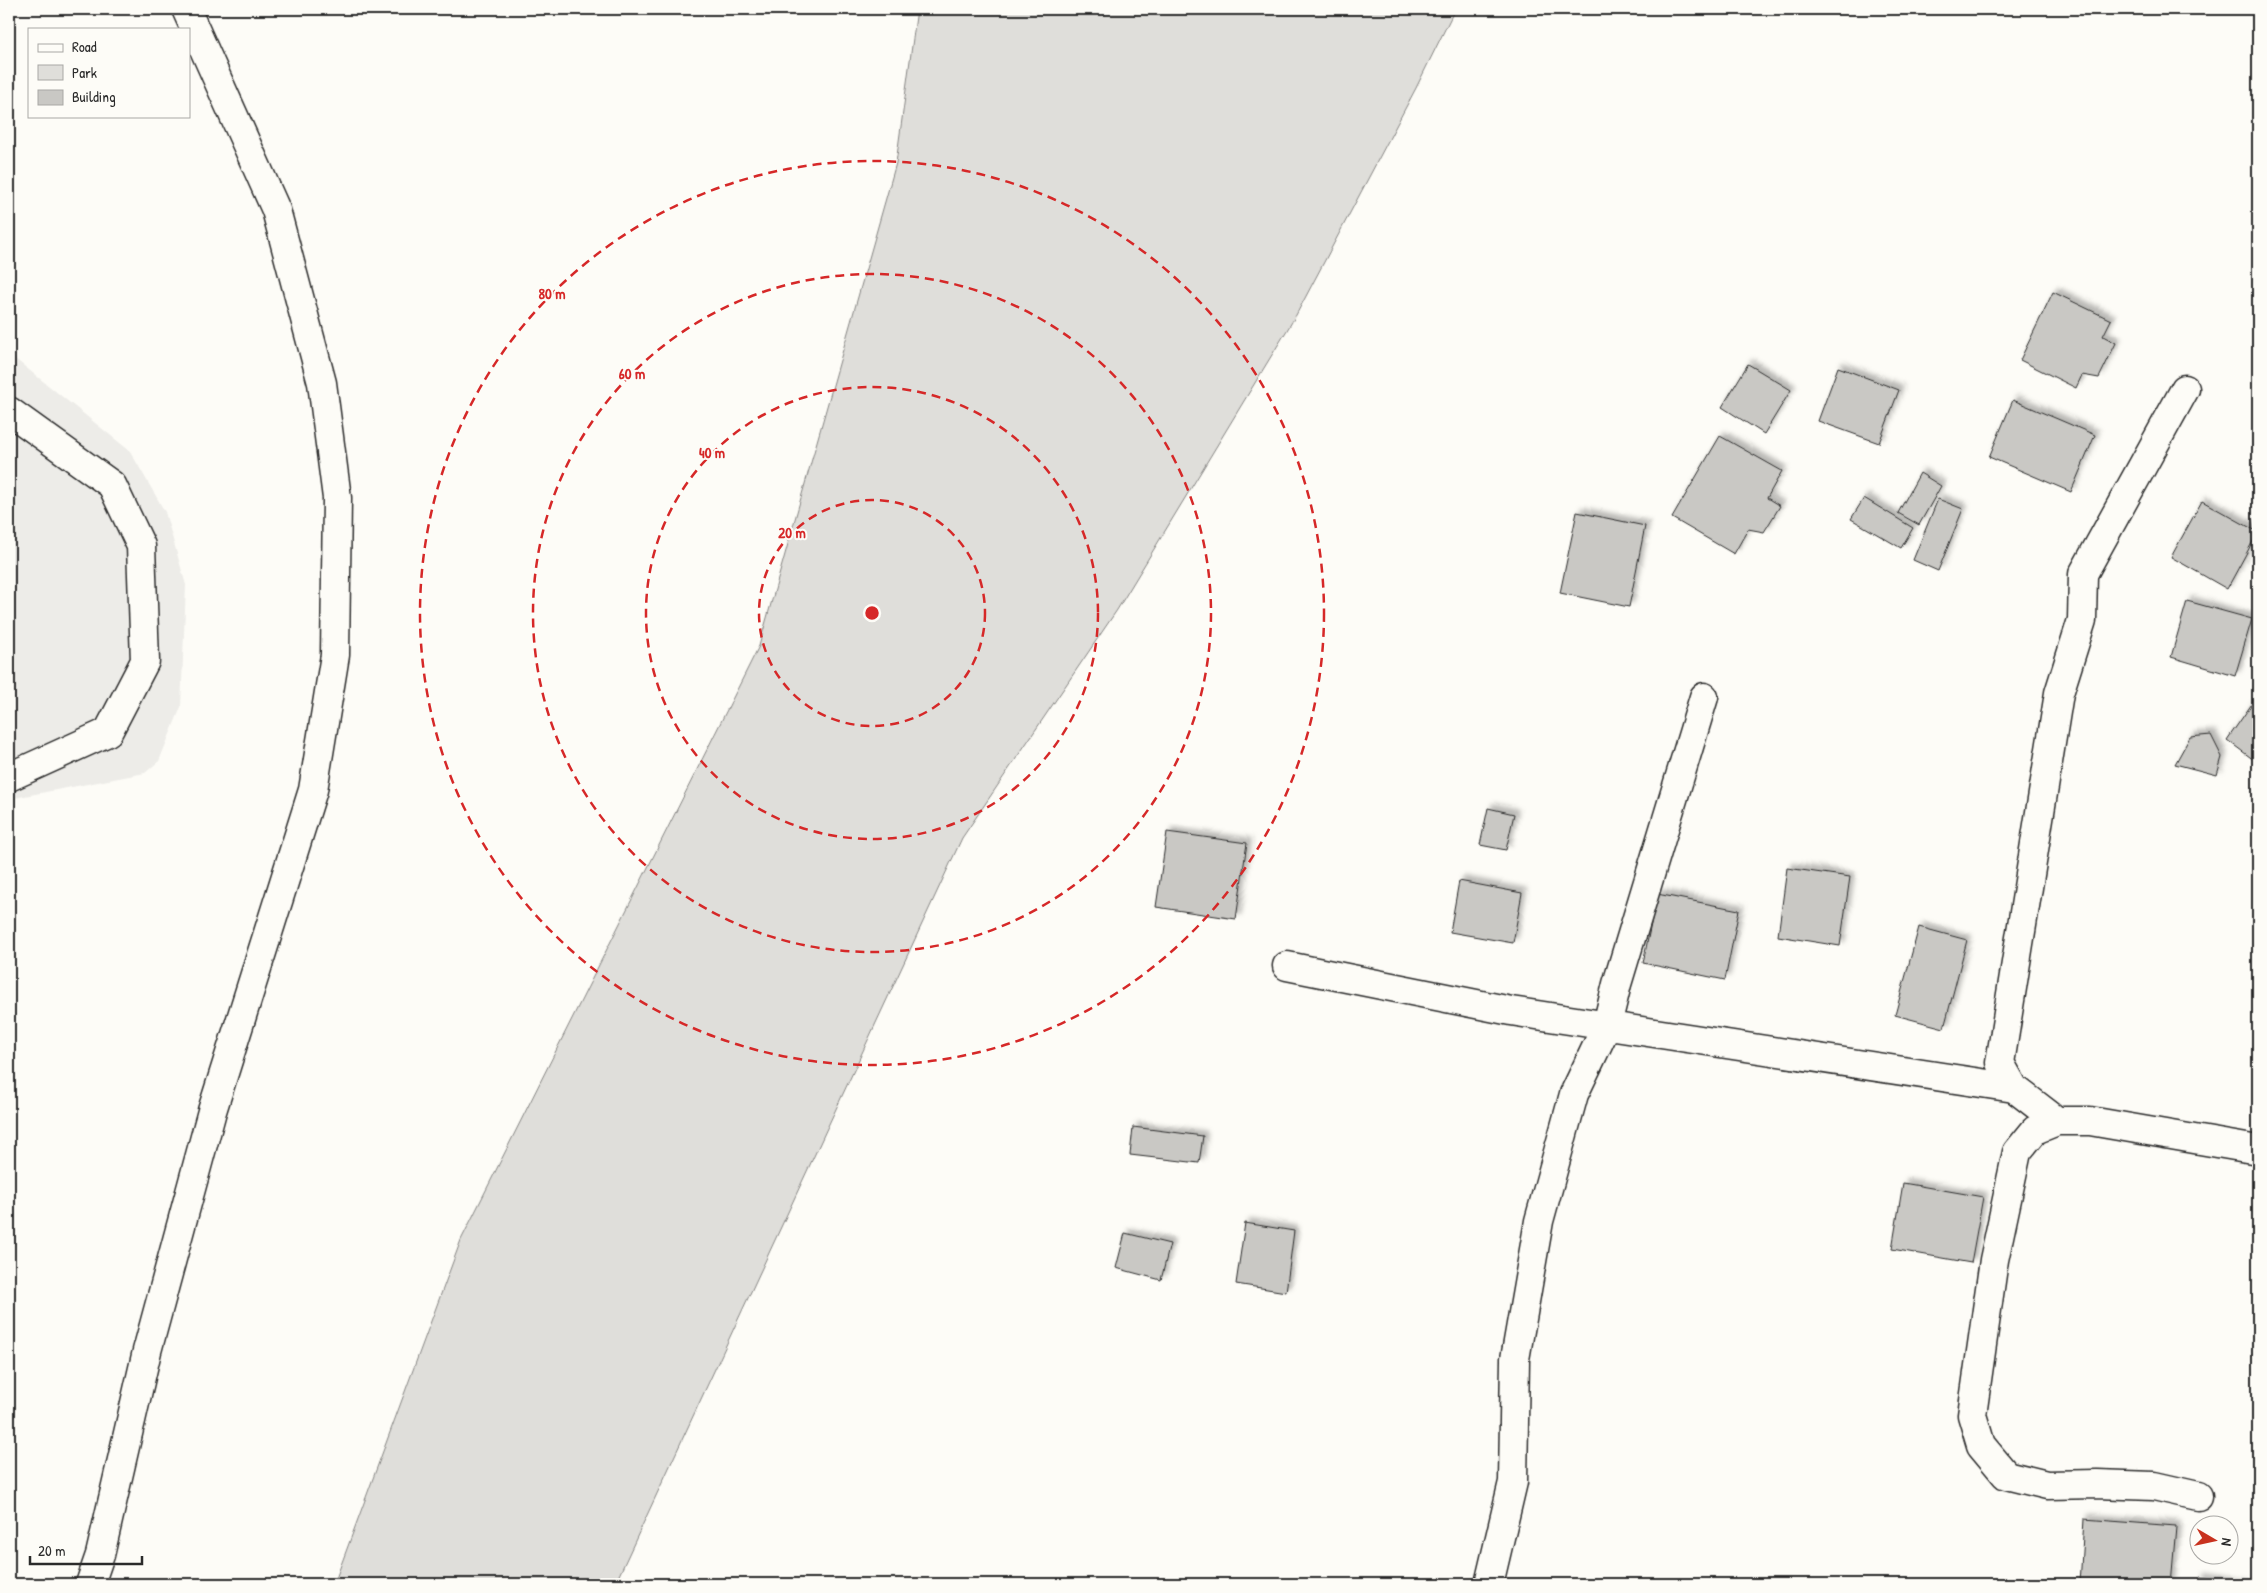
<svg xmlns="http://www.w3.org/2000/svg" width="2267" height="1593" font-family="'Patrick Hand',sans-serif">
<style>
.built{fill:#edece8}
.green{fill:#dfdeda;stroke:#858482}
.building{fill:#c9c8c4;stroke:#2b2b2b;filter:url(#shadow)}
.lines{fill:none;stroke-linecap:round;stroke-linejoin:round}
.minor-casing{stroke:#2b2b2b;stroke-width:31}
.minor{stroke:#fdfcf7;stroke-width:28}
.ring{fill:none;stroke:#d62828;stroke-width:2.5;stroke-dasharray:9 6}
.centre{fill:#d62828;stroke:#fdfcf7;stroke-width:2.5}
.ring-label{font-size:15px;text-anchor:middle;font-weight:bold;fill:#d62828;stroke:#fdfcf7;stroke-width:4;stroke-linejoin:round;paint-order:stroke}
</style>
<defs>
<filter id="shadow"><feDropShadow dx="4.5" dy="-4.5" stdDeviation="2.5" flood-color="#0004"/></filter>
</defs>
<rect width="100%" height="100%" fill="#fdfcf7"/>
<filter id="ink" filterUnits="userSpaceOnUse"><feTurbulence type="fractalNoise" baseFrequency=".02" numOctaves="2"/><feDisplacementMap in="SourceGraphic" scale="10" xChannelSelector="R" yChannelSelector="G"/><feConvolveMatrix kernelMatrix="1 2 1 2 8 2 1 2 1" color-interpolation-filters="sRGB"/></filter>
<g filter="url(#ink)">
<!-- built -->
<path class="built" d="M9 354 130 451 165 512 186 585 181 707 159 761 145 773 9 799Z"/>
<!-- green -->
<path class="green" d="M917 9H1455L1416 88 1295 317 1117 610 962 838 615 1584H334L461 1240 759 646 896 163Z"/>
<!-- building -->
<path class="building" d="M2053 292 2111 320 2103 336 2116 343 2099 378 2082 375 2076 388 2020 360Z
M1748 364 1791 390 1764 434 1722 407Z
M1838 367 1899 390 1879 443 1818 421Z
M2013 400 2095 435 2071 492 1989 457Z
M1720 436 1782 471 1767 498 1780 506 1764 532 1748 529 1734 554 1672 518Z
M1920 473 1941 486 1919 525 1898 513Z
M1864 498 1913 528 1901 548 1851 519Z
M1938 499 1963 509 1938 571 1913 560Z
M2202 501 2258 532 2227 589 2171 557Z
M1577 512 1645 526 1629 607 1560 593Z
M2187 601 2252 619 2235 676 2171 657Z
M2258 695V763L2227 740Z
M2211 735 2222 757 2217 775 2175 764 2190 737Z
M1488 808 1514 814 1506 850 1480 845Z
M1167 832 1247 843 1236 919 1156 907Z
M1787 868 1850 877 1840 946 1778 936Z
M1459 881 1522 893 1513 943 1450 932Z
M1657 894 1739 910 1725 980 1643 963Z
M1919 927 1967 940 1944 1028 1895 1015Z
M1133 1127 1203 1136 1199 1163 1130 1155Z
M1903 1183 1983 1197 1971 1263 1892 1249Z
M1245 1223 1294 1231 1286 1292 1236 1284Z
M1125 1233 1170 1244 1161 1280 1116 1268Z
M2084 1519 2176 1526 2171 1584H2080Z
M2200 1577 2244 1584H2199Z"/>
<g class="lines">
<!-- minor casing -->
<g class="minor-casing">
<path id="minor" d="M9 411 112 485 141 546 145 661 108 732 9 777
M1287 966 1511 1011 2014 1088
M2057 1121 2014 1088 2000 1063 2059 693 2082 620 2083 574 2185 389
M2198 1496 2154 1486 2097 1484 2047 1485 2006 1475 1981 1445 1972 1415 1994 1260 2017 1152 2035 1130 2057 1121H2090L2258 1150
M90 1584 100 1555 147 1351 212 1111 313 790 335 655 337 498 322 383 276 210 186 9
M1489 1584 1513 1482 1515 1359 1539 1221 1574 1094 1607 1025 1617 984 1704 697"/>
</g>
<!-- minor -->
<use href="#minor" class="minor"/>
</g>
</g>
<!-- distance rings -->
<g class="ring">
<circle cx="872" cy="613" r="113"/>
<circle cx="872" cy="613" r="226"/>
<circle cx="872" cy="613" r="339"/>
<circle cx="872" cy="613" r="452"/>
</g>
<circle cx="872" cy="613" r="8" class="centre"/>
<g class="ring-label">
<text x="552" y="299">80 m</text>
<text x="632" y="379">60 m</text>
<text x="712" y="458">40 m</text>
<text x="792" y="538">20 m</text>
</g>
<!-- margin -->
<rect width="2267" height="1593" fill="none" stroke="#fdfcf7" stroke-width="30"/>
<rect x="15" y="15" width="2237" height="1563" fill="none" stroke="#2b2b2b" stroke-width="2" filter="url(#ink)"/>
<!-- legend -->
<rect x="28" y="28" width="162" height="90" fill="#fdfcf7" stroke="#a9a8a5"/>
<rect x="38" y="44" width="25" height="8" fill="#fdfcf7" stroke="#a9a8a5"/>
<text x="72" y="52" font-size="15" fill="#2b2b2b">Road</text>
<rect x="38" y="65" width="25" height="15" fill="#dfdeda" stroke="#a9a8a5"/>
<text x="72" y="78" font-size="15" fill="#2b2b2b">Park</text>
<rect x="38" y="90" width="25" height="15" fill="#c9c8c4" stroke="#a9a8a5"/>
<text x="72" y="102" font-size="15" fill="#2b2b2b">Building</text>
<!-- north arrow -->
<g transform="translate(2214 1540) rotate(99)"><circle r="24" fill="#fdfcf7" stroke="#a9a8a5"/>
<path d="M0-4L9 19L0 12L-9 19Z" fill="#c8321e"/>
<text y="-8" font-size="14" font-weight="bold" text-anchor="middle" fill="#2b2b2b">N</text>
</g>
<!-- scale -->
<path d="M30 1556v8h112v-8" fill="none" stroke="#2b2b2b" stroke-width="2.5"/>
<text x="38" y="1556" font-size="15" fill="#2b2b2b" stroke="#fdfcf7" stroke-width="4" paint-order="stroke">20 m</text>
</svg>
